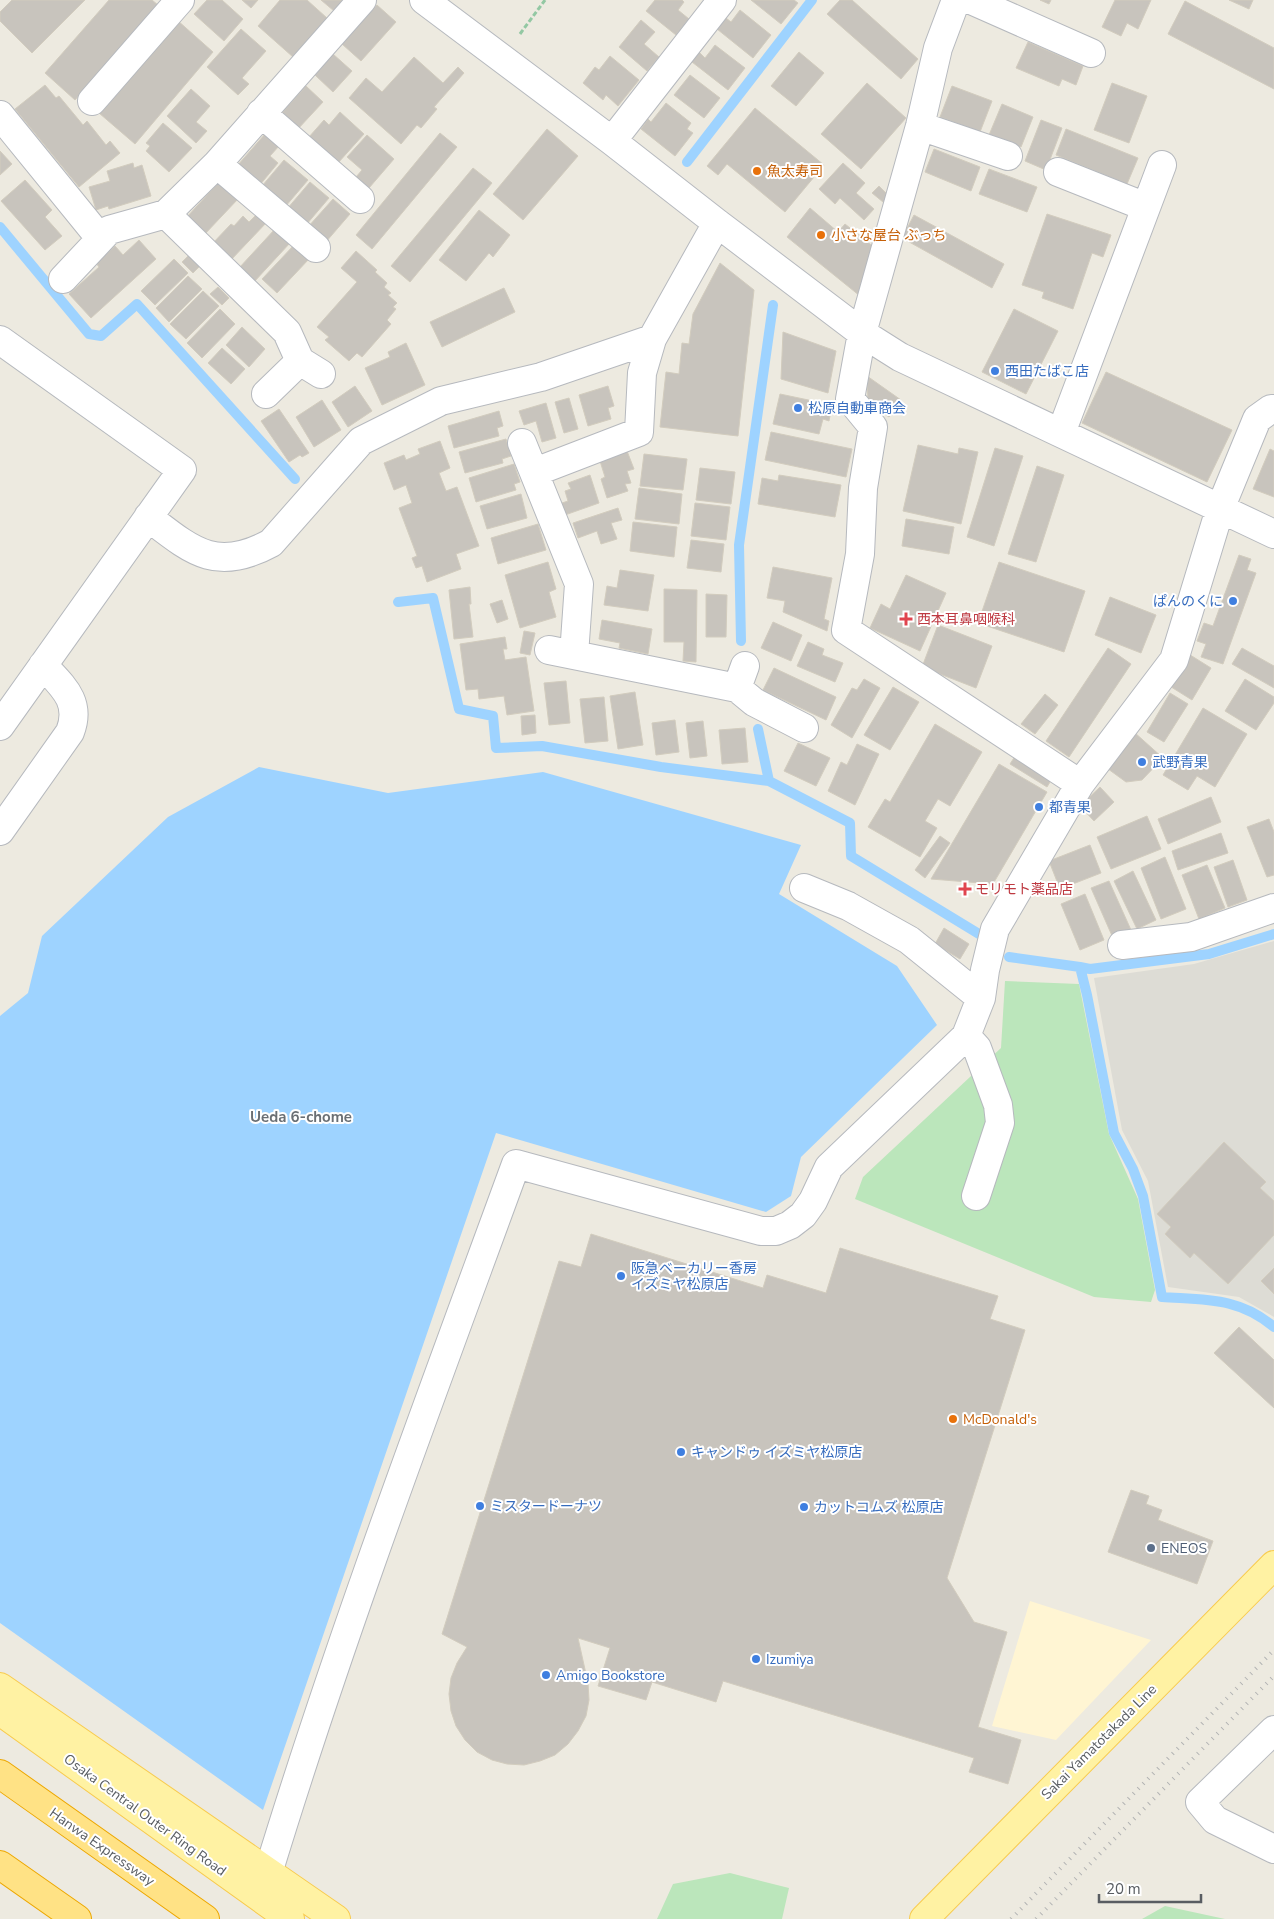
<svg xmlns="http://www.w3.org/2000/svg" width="1274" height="1919" font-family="'Nunito Sans','Noto Sans JP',sans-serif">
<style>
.commercial{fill:#fff5d3}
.industrial{fill:#dddcd5}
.green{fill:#bbe6bb}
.water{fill:#9ed3ff}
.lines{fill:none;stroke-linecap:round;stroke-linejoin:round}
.stream{stroke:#9ed3ff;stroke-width:10}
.building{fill:#c8c4bd;stroke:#d2ccbe}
.minor-casing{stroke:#b6b9be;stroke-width:30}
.major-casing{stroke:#f8cb4e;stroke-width:30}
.highway-casing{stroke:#eda700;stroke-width:30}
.path{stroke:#93c8a3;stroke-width:3;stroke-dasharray:5 2.5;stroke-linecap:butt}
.minor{stroke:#fff;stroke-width:28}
.major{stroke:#fff2a3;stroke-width:28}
.highway{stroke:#ffe285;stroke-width:28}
.rail{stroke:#b2b3b3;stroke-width:4;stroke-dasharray:1 6;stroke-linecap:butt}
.food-dot{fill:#e8710a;stroke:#fff;stroke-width:2}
.shop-dot{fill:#3f7fe0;stroke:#fff;stroke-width:2}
.health-dot{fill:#e0444e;stroke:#fff;stroke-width:2}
.service-dot{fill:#5c6f8a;stroke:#fff;stroke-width:2}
.labels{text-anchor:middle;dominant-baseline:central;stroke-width:4;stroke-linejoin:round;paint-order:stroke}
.food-label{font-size:14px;fill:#c56008;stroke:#fff;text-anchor:start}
.shop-label{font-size:14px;fill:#366cbe;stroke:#fff;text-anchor:start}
.health-label{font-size:14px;fill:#be3a42;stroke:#fff;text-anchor:start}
.service-label{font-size:14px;fill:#4e5e75;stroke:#fff;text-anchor:start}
.street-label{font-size:14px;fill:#595d62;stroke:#fff}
.neighbourhood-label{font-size:15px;font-weight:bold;fill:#6a6f74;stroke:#fff}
</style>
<rect width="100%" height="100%" fill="#edeae0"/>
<!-- commercial -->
<path class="commercial" d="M1030 1601 1151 1640 1056 1740 992 1726Z"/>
<!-- industrial -->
<path class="industrial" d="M1274 941V1317L1239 1297 1168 1287 1148 1181 1122 1130 1094 978 1194 964Z"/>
<!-- green -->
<path class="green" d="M1005 981 1079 984 1109 1134 1138 1199 1155 1290 1151 1302 1094 1297 855 1199 863 1177 1001 1048Z
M730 1873 789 1888 782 1919H657L673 1884Z
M1165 1906 1225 1919H1142Z"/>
<!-- water -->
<path class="water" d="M259 767 388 793 543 772 801 845 779 894 897 966 937 1025 801 1157 791 1196 766 1212 496 1133 263 1810 0 1623V1016L28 993 42 936 168 817Z"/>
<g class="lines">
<!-- stream -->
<path class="stream" d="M687 162 812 0
M0 227 89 334 101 336 137 304 295 479
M398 602 433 598 459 709 493 716 496 748 542 746 661 767 769 781
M741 641 739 545 773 305
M758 729 769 781 850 823 851 856 979 934
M1009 957 1080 967 1087 995 1114 1133 1133 1169 1143 1196 1162 1297C1205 1300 1239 1297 1274 1327
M1080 967 1090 969 1209 954 1274 934"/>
</g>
<!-- building -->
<path class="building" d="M12 0H85L32 53 0 21V12Z
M109 0H152L158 5 75 100 45 73Z
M207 0H222L243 19 224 41 194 14Z
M242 0H258L251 8Z
M280 0H307L327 18 293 57 258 26Z
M321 0H343L334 11Z
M655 0H682L684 2 678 10 689 19 676 35 646 11Z
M751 0H794L798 3 781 24Z
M840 0H852L918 59 901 79 827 14Z
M1040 0H1051L1049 4Z
M1115 0H1151L1138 29 1127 23 1121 36 1102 27Z
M1229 0H1253L1249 9Z
M1185 1 1274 48V89L1168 34Z
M377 5 396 22 361 61 342 44Z
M740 10 771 35 753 58 717 29 726 18 731 22Z
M177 20 213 52 135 144 99 113Z
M641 20 655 32 644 44 659 57 647 71 619 47Z
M241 29 266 51 242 78 249 84 238 95 207 67Z
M1028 42 1083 66 1076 85 1062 79 1059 86 1016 68Z
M715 45 745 68 728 90 692 62 699 52 705 58Z
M799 52 824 73 796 106 771 86Z
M333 54 352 71 333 92 315 75Z
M610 56 639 80 618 106 606 95 603 100 583 83 595 67 599 70Z
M414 57 443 83 458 67 464 73 434 107 437 109 421 128 417 125 401 144 349 98 366 78 382 92Z
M690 75 720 98 704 118 674 95Z
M867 83 906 118 861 169 821 134Z
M1112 83 1147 96 1129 143 1094 130Z
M45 85 56 98 59 96 83 125 87 121 106 145 110 141 120 153 79 187 15 109Z
M306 86 323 102 297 130 280 115Z
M952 86 992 101 980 132 940 117Z
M191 89 210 106 196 122 207 131 196 143 167 116Z
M666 103 691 123 687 129 693 133 675 156 641 129 648 119 651 122Z
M1002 104 1033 117 1021 147 989 135Z
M755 108 824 165 785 212 727 164 718 175 707 166Z
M340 112 364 134 338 163 309 137 324 120 329 125Z
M1041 120 1062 128 1046 170 1025 161Z
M163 123 192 148 169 172 146 151 150 146 146 143Z
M547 129 578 156 523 220 493 194Z
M1066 129 1138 158 1127 184 1056 155Z
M440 133 457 147 372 249 356 235Z
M265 134 279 146 270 156 278 163 259 186 237 166Z
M367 135 394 159 369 188 356 177 362 170 347 157Z
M934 149 980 167 971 191 925 172Z
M0 151 12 164 0 175Z
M284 160 308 180 285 207 262 186Z
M133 163 134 168 142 165 151 196 109 209 108 206 96 210 89 187 110 181 107 171Z
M843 163 865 183 856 193 874 209 864 220 840 198 835 204 819 189Z
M473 168 492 183 410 282 391 266Z
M989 169 1037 187 1027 212 979 194Z
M25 180 52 210 45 217 62 236 45 250 1 201Z
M220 181 238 199 204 235 186 218Z
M310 182 329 198 306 225 287 209Z
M879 186 889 196 883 202 872 193Z
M333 199 350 214 325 243 308 227Z
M810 208 838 232 845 224 875 248 860 296 787 237Z
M479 210 510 235 493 257 489 253 466 281 439 260Z
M258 213 267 222 230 261 212 244 231 224 234 226 243 216 249 222Z
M1047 214 1111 235 1103 257 1092 253 1073 309 1042 298 1044 292 1022 285Z
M914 215 1004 264 992 288 902 238Z
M275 229 290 243 254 282 239 268Z
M139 240 156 259 91 318 69 294 99 267 96 263 115 246 123 255Z
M294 245 309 259 277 293 262 279Z
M356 251 377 270 375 272 387 283 384 287 391 293 388 295 397 303 393 307 396 309 387 320 391 324 362 357 357 353 349 361 325 340 329 337 317 327 357 282 341 268Z
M189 255 200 266 193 273 182 262Z
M174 259 188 273 155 305 141 291Z
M720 263 754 290 738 436 660 427 666 372 679 374 682 343 689 344 693 314Z
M188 276 202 289 169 322 156 308Z
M218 287 229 298 222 305 210 294Z
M504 288 515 312 442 347 430 322Z
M203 291 219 306 186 339 170 324Z
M220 309 235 324 202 358 187 343Z
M1014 309 1058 331 1026 394 982 372Z
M242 327 265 349 249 367 226 345Z
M783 332 836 351 828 393 781 379Z
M406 343 425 385 382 405 365 368 390 357 388 352Z
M222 348 245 369 231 384 208 363Z
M1106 372 1232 430 1207 482 1082 423Z
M867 376 901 400 889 417 868 402Z
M355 386 372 411 348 427 332 402Z
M608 386 614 406 608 408 611 419 588 426 579 395Z
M780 394 832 405 829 421 823 419 819 434 773 424Z
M569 398 578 429 564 433 555 402Z
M322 400 341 430 314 447 296 417Z
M546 403 556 438 542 442 536 421 524 425 519 411Z
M279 409 309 453 302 457 300 455 289 462 261 421Z
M499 411 503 426 497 428 499 436 454 448 448 426Z
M771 432 852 449 846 477 765 460Z
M506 439 511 456 502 459 503 463 465 473 459 452Z
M440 441 450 468 439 473 446 491 457 487 479 546 456 554 461 569 427 582 422 566 416 568 412 558 417 556 399 508 412 503 406 485 394 490 384 463 404 455 406 460 420 454 418 449Z
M918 445 958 454 959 448 978 452 961 524 903 511Z
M995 448 1023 456 994 546 967 537Z
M1270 449 1274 451V497L1253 489Z
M627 451 634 469 627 471 631 483 625 484 628 491 607 498 601 479 605 477 600 461Z
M644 454 687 459 683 490 640 486Z
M514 464 520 482 514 484 516 490 476 502 469 478Z
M1037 466 1064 475 1036 562 1008 554Z
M700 468 735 472 731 504 696 500Z
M590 475 599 503 565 515 562 503 568 501 565 491 571 489 568 483Z
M779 475 841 485 835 517 758 504 762 478 778 481Z
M639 488 682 494 679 524 635 519Z
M521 494 527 518 487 529 480 506Z
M695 503 730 507 726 540 691 536Z
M618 508 622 520 611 523 617 539 601 544 597 531 578 538 573 523Z
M906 519 954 527 949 554 902 546Z
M633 522 677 527 674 557 630 551Z
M538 524 546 550 498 564 491 538Z
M691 540 724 544 721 572 687 568Z
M1239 555 1251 559 1247 570 1256 573 1223 664 1201 657 1206 644 1197 641 1204 623 1213 626Z
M548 562 556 589 549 592 556 617 520 628 505 575Z
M999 562 1085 591 1064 652 978 623Z
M773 567 832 578 824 619 829 621 827 631 783 612 785 601 767 598Z
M620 570 654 575 648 611 604 605 607 586 617 588Z
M906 575 946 593 920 651 870 628 881 604 890 609Z
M470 587 471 604H469L473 637 454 639 449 590Z
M664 589 697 590 696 662 683 661 684 642H664Z
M706 594 727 595 726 637H706Z
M1110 597 1156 615 1141 653 1095 635Z
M502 600 508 619 497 623 490 604Z
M602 620 652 629 648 654 619 648 620 643 599 639Z
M773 622 802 635 791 661 761 648Z
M938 625 992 646 976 688 922 667Z
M524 631 535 633 530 655 520 653Z
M505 637 507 649H503L505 660 526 657 534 711 507 715 504 696 479 699 478 689 466 690 460 644Z
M808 642 824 649 822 655 843 663 835 682 797 666Z
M1108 648 1131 664 1069 757 1046 741Z
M1242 648 1274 666V688L1232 664Z
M1187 653 1211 668 1192 700 1168 685Z
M774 668 836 697 826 720 763 690Z
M864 679 880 688 852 738 831 725 852 688 857 690Z
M1245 679 1274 697V703L1256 730 1225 711Z
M566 681 570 723 549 725 544 683Z
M893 687 919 702 890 750 864 735Z
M635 692 643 745 618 749 610 696Z
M1170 693 1188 704 1164 742 1147 732Z
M1045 694 1058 705 1035 734 1021 724Z
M604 697 608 741 585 743 580 699Z
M1203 708 1247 734 1215 787 1197 776 1188 790 1163 775Z
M535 715 536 733 522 735 521 716Z
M675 720 679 752 656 755 652 723Z
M703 721 707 756 690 758 686 723Z
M935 724 982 752 950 806 938 799 925 821 937 828 920 857 868 827 885 799 890 802Z
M745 728 748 762 722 764 719 730Z
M1134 732 1163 758 1142 780 1126 782 1104 766Z
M798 743 830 758 816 786 784 771Z
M857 744 879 754 855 805 828 791 841 762 847 765Z
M1019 750 1056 772 1047 787 1010 764Z
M999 764 1047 792 993 884 931 879Z
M1100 787 1114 802 1094 821 1080 806Z
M1211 797 1221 822 1168 844 1158 819Z
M1147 816 1161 849 1111 869 1097 837Z
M1269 819 1274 832V875L1267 877 1247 827Z
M1221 833 1228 853 1178 870 1172 851Z
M940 836 950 843 925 878 915 870Z
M1090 845 1101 873 1060 889 1049 861Z
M1165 857 1186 909 1161 919 1141 868Z
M1233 860 1247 900 1228 907 1214 867Z
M1207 865 1225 908 1199 919 1182 875Z
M1133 871 1156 920 1137 929 1114 881Z
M1109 881 1131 930 1113 938 1091 888Z
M1085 894 1104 940 1080 950 1061 904Z
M944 928 969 944 960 959 935 944Z
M1224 1142 1266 1182 1260 1188 1274 1201V1235L1228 1284 1194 1253 1190 1258 1165 1234 1171 1227 1157 1214Z
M591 1234 763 1288 767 1275 826 1293 840 1248 998 1296 990 1319 1025 1330 947 1578 974 1622 1007 1632 978 1727 1021 1740 1008 1784 969 1772 974 1758 723 1681 716 1702 652 1682 646 1700 598 1686 610 1648 578 1638 588 1683 589 1700 586 1716 578 1731 568 1744 555 1755 540 1761 524 1765 507 1764 492 1760 477 1752 465 1740 456 1726 451 1711 449 1694 451 1678 457 1663 467 1647 442 1634 559 1261 581 1267Z
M1274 1268V1294L1261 1281Z
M1239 1327 1274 1360V1408L1214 1353Z
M1131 1490 1149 1496 1146 1504 1162 1510 1158 1520 1213 1541 1197 1584 1108 1552Z"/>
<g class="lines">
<!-- minor casing -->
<g class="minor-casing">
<path id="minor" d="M424 0 612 141 717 223 862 333 900 357 1274 534
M956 0 938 48 920 126 862 333 850 399 873 427 863 488 860 554 846 630 1080 784
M971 0 1091 53
M92 101 180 0
M261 113 360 199
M0 115 100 238
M920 126 1008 156
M612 141 722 0
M217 164 316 248
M1058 172 1146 207
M166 214 287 332 300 361 266 394
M63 279 109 230 166 214 217 164 362 0
M0 340 182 470 0 726
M300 361 321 374
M1061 433 1162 165
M522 443 579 584 574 655
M535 472 639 432 642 373 652 339
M148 517C192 551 216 573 271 543L361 441 441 401 541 377 652 339 717 223
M549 650 737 688
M745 666 737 688 754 702 804 728
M0 831 70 732C82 701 62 686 43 665
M804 888 848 906 909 940 981 998
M1122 945 1191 937 1274 908
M966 1036 977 1048 998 1105 1000 1123 976 1196
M1274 1730 1200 1802 1215 1820 1274 1849
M268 1873C341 1634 430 1399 516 1164L761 1231H776L790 1225 803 1215 813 1201 829 1167 966 1036 981 998 985 970 995 929 1080 784 1174 660 1220 509 1257 419 1271 409H1274"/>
</g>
<!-- major casing -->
<g class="major-casing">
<path id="major" d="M0 1687 336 1919
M0 1711 290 1919
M924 1919 1274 1565"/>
</g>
<!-- highway casing -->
<g class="highway-casing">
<path id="highway" d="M0 1774 205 1919
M0 1865 77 1919"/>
</g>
<!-- path -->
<path class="path" d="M520 34 545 0"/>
<!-- minor -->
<use href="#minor" class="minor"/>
<!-- major -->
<use href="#major" class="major"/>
<!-- highway -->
<use href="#highway" class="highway"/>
<!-- rail -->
<path class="rail" d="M1011 1919 1274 1650
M1036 1919 1274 1676"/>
</g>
<!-- markers -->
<g class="food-dot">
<circle cx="757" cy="171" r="5"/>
<circle cx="821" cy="235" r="5"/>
<circle cx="953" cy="1419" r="5"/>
</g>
<g class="shop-dot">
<circle cx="995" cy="371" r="5"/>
<circle cx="798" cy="408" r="5"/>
<circle cx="1233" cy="601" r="5"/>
<circle cx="1142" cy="762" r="5"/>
<circle cx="1039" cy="807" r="5"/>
<circle cx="621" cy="1276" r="5"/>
<circle cx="681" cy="1452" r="5"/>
<circle cx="480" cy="1506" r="5"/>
<circle cx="804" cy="1507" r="5"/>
<circle cx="756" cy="1659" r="5"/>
<circle cx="546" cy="1675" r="5"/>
</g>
<g class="health-dot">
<path d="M903.5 611.5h5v5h5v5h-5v5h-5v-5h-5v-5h5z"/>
<path d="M962.5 881.5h5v5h5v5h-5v5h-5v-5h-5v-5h5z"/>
</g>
<circle class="service-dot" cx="1151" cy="1548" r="5"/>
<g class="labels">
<!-- food labels -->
<g class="food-label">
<text x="767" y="171">魚太寿司</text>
<text x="831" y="235">小さな屋台 ぶっち</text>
<text x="963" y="1419">McDonald's</text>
</g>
<!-- shop labels -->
<g class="shop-label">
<text x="1005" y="371">西田たばこ店</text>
<text x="808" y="408">松原自動車商会</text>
<text x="1223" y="601" text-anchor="end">ぱんのくに</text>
<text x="1152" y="762">武野青果</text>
<text x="1049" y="807">都青果</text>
<text x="631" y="1268">阪急ベーカリー香房<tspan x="631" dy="16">イズミヤ松原店</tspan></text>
<text x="691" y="1452">キャンドゥ イズミヤ松原店</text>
<text x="490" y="1506">ミスタードーナツ</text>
<text x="814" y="1507">カットコムズ 松原店</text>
<text x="766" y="1659">Izumiya</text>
<text x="556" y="1675">Amigo Bookstore</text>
</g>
<!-- health labels -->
<g class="health-label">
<text x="917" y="619">西本耳鼻咽喉科</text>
<text x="975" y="889">モリモト薬品店</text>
</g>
<!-- service labels -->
<g class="service-label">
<text x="1161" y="1548">ENEOS</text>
</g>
<!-- street labels -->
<g class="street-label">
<text transform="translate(1099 1742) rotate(-45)">Sakai Yamatotakada Line</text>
<text transform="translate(145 1815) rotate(36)">Osaka Central Outer Ring Road</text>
<text transform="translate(102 1847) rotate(35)">Hanwa Expressway</text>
</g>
<!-- neighbourhood labels -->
<g class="neighbourhood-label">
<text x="301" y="1117">Ueda 6-chome</text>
</g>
</g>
<!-- scale -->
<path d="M1099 1894v8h102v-8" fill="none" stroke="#595d62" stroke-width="2.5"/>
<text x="1106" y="1894" font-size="15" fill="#595d62" stroke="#ffffff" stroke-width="4" paint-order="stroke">20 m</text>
</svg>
